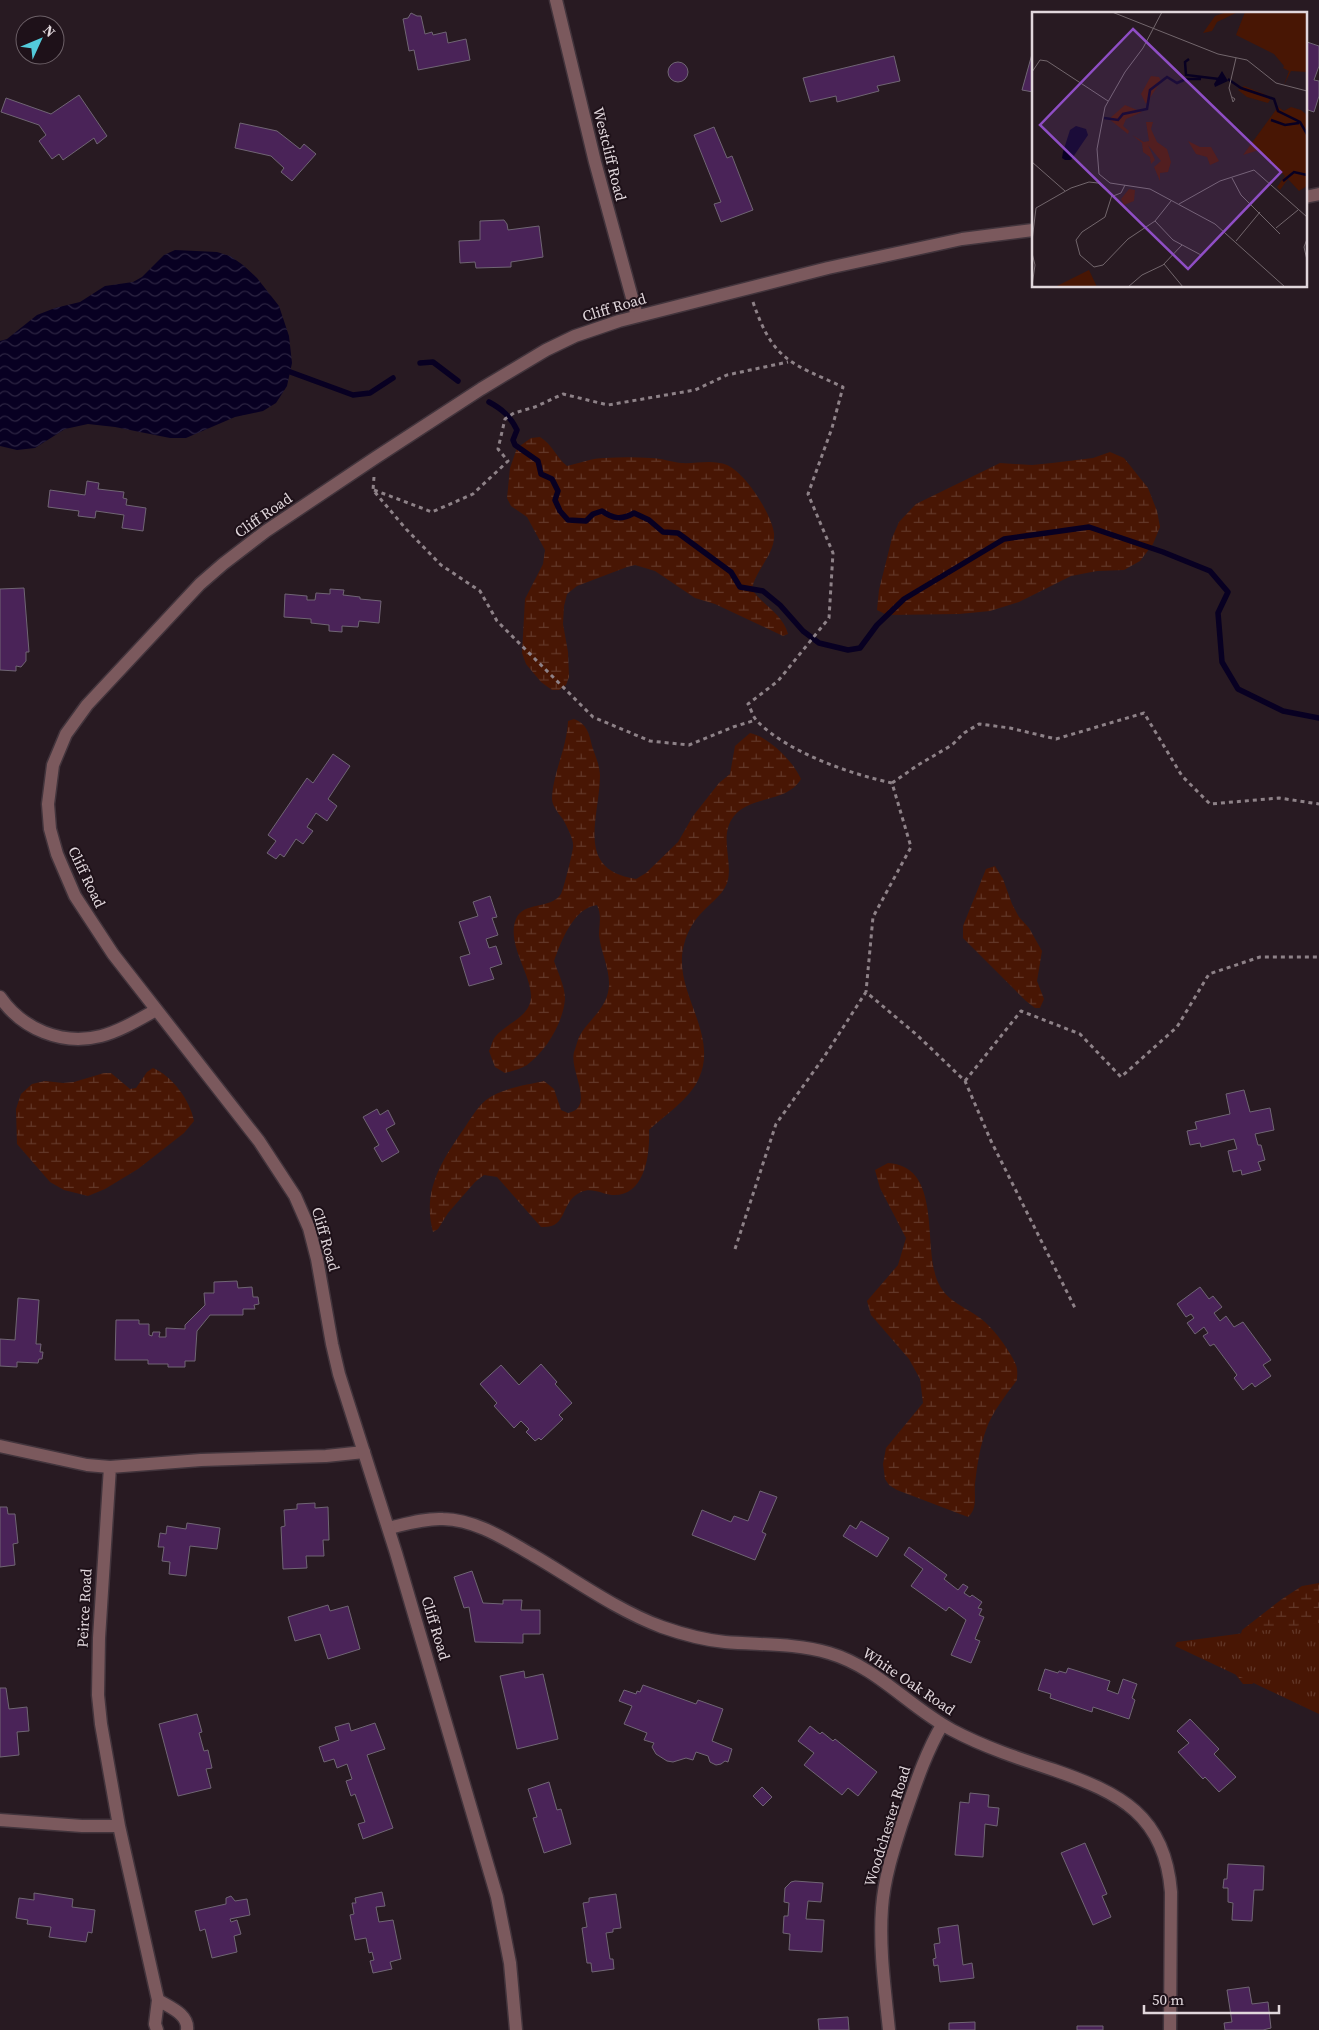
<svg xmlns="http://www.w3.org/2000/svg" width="1319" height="2030" font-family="'Source Serif 4',serif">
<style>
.wetland{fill:url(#wetland-marsh)}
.park{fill:url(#park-tufts)}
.water{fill:url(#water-waves)}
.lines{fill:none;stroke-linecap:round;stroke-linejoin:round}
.stream{stroke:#080022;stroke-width:5.5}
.building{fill:#4a2358;stroke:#706574}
.minor-casing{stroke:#42343c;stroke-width:15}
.tertiary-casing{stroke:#42343c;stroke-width:15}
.path{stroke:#8e8288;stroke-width:3;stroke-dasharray:4 4;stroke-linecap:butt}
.minor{stroke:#7b595d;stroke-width:12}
.tertiary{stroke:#7b595d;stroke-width:12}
.labels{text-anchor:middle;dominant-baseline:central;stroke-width:4;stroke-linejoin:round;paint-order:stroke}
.street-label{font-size:15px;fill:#e1d7dc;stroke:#1e1119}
.inset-river{fill:none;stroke:#080022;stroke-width:2.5}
.inset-road{fill:none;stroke:#72666c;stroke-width:1}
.view{fill:#8f4ec5;fill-opacity:0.15;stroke:#8f4ec5;stroke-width:2.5}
.inset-edge{fill:none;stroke:#e1d7dc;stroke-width:2.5}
</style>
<defs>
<pattern id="wetland-marsh" width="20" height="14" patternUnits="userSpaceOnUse" patternTransform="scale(1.25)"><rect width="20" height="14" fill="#481604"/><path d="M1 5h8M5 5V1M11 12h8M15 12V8" fill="none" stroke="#623728"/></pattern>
<pattern id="park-tufts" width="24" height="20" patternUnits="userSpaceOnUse" patternTransform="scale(1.25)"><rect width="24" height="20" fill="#481604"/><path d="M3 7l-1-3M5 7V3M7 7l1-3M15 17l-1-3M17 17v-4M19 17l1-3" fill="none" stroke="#623728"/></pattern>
<pattern id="water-waves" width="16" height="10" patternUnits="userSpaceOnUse" patternTransform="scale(1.25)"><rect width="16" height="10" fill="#080022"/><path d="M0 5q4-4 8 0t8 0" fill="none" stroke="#2c2442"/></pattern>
</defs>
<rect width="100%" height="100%" fill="#281a22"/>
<!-- wetland -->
<path class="wetland" d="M540 437C552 444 556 457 567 466 580 463 592 458 605 458 620 457 636 457 651 458 661 458 671 462 681 463 696 464 712 459 727 465 746 474 771 513 774 533 776 554 755 570 752 589 762 605 783 614 788 634L783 636 715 604 695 598 655 571 635 565 627 567 577 586 567 594 564 606 563 624 568 652 569 677 566 685 559 690H552L541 682 526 664 522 653 525 599 543 564 545 550 527 517 511 506 507 498 510 468 517 448 531 438Z
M1110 452 1124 458 1148 488 1157 511 1160 527 1153 544 1140 561 1124 570 1097 571 1071 576 1019 602 990 611 959 614 887 615 877 610 879 590 892 538 899 522 916 504 1000 463 1032 465 1052 463 1093 458Z
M574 719C587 724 589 733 592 746 595 755 600 766 600 776 599 820 575 870 636 879L646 873 678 842 693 816 719 783 730 774 735 746 750 733C769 737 793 761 801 779 787 803 751 795 734 816 718 836 734 862 727 883 722 897 706 906 697 918 692 924 687 934 685 941 669 988 720 1032 699 1078 690 1099 665 1115 649 1130 650 1155 645 1197 612 1195 602 1194 592 1187 581 1192 559 1202 569 1229 541 1227L497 1177 484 1175 475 1182 448 1213 438 1229 433 1232C422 1191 441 1162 463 1130 470 1120 477 1107 486 1100 501 1088 527 1085 544 1081L554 1089 561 1110 568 1113C596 1107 569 1071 574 1052 576 1047 577 1042 579 1037 586 1023 602 1012 607 996 614 976 601 955 599 935 599 924 602 916 597 905 573 908 561 942 554 961 558 973 565 986 565 999 563 1023 546 1051 527 1065 521 1069 512 1071 505 1073L495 1067 489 1051C491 1047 492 1041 495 1037 505 1024 525 1019 530 1003 537 981 505 946 516 919 523 901 550 910 561 894 563 891 573 852 573 847 574 841 569 831 566 825 563 817 552 808 552 799 553 772 567 748 568 721Z
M995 866 1003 879 1012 904 1019 917 1029 928 1042 951 1037 981 1044 999 1040 1008H1035L1026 1001 963 938V926L986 869Z
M153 1068C172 1076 190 1100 194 1121L184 1133 138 1169 105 1189 88 1196 64 1190 50 1182 17 1144 16 1109 21 1094 32 1084 45 1081 63 1083 74 1082 104 1073H111L130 1089 136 1088 147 1072Z
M888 1163C942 1166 923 1243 937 1280 946 1303 968 1307 985 1322 996 1332 1010 1351 1016 1365 1018 1370 1017 1376 1017 1380 1006 1395 992 1412 986 1430 980 1446 977 1466 975 1484 974 1496 978 1508 968 1517L897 1490 889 1485 885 1479 883 1464 886 1448 923 1403 920 1379 909 1359 871 1315 867 1301 898 1265 906 1238 880 1188 875 1170Z
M1319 1583V1690L1267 1675 1252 1684H1243L1236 1675 1233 1664 1242 1630 1282 1599 1302 1586Z"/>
<!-- park -->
<path class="park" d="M1319 1623V1714L1175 1646 1177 1642Z"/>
<!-- water -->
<path class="water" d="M175 250 217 252 230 256 243 265 257 278 279 306 289 336 292 363 287 386 276 403 263 411 235 417 186 438H170L115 427 88 424 65 429 35 448 17 450 0 446V341L7 339 37 315 55 308 80 302 105 286 133 282 142 277 164 255Z"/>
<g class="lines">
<!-- stream -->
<path class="stream" d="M420 363 433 362 458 381
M285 370 353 395 370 393 393 378
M489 402C502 409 510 416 517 430L513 440 515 445 538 461 541 474 552 479 558 491 555 500 560 511 568 520 586 521 593 514 602 511C613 519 622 520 634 513L649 520 663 532 678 533 731 572 740 587 763 591 780 605 803 631 819 643 848 650 860 648 877 625 904 599 1004 539 1089 527 1163 552 1210 571 1228 592 1218 613 1222 662 1238 689 1283 711 1319 718"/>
</g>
<!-- building -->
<path class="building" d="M411 13 417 16H421L425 34 432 32 433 35 446 32 448 43 466 39 470 60 418 70 414 50 409 51 403 19 408 18Z
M1307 42 1319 46V66L1314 80 1319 81V96L1314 112 1305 109V47Z
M1032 54H1033V92L1022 90Z
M894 56 900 81 877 86 879 91 837 102 836 96 810 102 803 78Z
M668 72a10 10 0 1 1 20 0a10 10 0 1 1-20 0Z
M79 95 107 136 97 144 94 138 63 160 59 154 52 159 39 141 46 135 39 125 1 112 6 98 51 114Z
M240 123 277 131 300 149 304 144 316 154 292 181 281 172 284 168 271 156 235 148Z
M714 127 727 158 732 156 753 210 721 222 714 204 721 202 694 135Z
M504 220 507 224 508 230 539 226 543 257 511 262V267L476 268 475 262 460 263 459 241 480 240V221Z
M87 481 99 483 98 489 124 492 123 498 127 499 126 505 146 508 143 531 122 528 124 515 96 511 95 518 78 516 79 511 48 507 50 490 85 495Z
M24 588 29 652H26V661L21 667 16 666V671L0 670V589Z
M330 589 344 590 343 595 360 597V599L381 601 379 623 359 621 358 627 342 626V632L329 631V625L311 623V619L284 617 285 594 307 596V600H315L316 593 330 594Z
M333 754 350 766 328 799 337 806 327 821 316 813 307 827 313 831 303 844 296 839 284 857 280 854 276 859 267 853 276 841 268 835 307 778 313 783Z
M490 896 497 917 492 918 498 935 486 939 489 948 496 946 502 964 490 968 494 979 469 986 460 957 470 954 459 922 478 916 473 902Z
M1244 1090 1250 1112 1270 1108 1274 1130 1255 1134 1258 1145H1261L1265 1160 1258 1162 1261 1170 1242 1175 1241 1170 1233 1172 1228 1151 1237 1149 1234 1139 1201 1147 1200 1143 1190 1145 1187 1131 1197 1129 1195 1122 1230 1114 1226 1094Z
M377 1109 380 1115 388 1110 395 1124 386 1129 399 1152 382 1162 374 1148 379 1145 363 1117Z
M237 1281 238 1288 252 1287 253 1297H258L259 1304 254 1305 255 1309H243V1315H210L197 1331 195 1361H185V1367H168V1364H148V1360H115L116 1320H139V1324H149V1335L152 1336 153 1332H160L159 1337H166V1328L185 1329V1325L205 1305 204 1293H214V1282Z
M1200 1287 1209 1299 1213 1296 1222 1307 1214 1313 1220 1321 1226 1316 1234 1327 1243 1322 1271 1360 1263 1365 1271 1376 1255 1387 1252 1383 1243 1390 1234 1378 1237 1375 1214 1344 1210 1346 1203 1336 1208 1333 1204 1327 1195 1334 1187 1323 1194 1318 1191 1314 1186 1317 1177 1304Z
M18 1298 39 1300 36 1344H41L40 1352H43L42 1359H39L38 1363 17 1362V1367L0 1366V1339L15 1340Z
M541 1364 557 1382 555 1384 572 1403 559 1415 563 1419 541 1440 539 1438 535 1441 526 1432 529 1429 521 1421 514 1428 494 1406 497 1403 480 1384 501 1365 519 1385Z
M760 1491 777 1497 762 1532 766 1534 755 1560 692 1535 702 1510 731 1522 734 1516 748 1521Z
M315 1503V1508L328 1507 329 1540H323L324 1556H306L307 1568 283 1569 281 1527 285 1526 284 1510 297 1509V1504Z
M0 1507H7L8 1514H15L18 1543 13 1544 15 1565 0 1567Z
M861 1521 889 1538 877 1557 843 1536 850 1525 856 1529Z
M187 1523 220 1528 217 1549 190 1546 186 1576 169 1574 170 1562 162 1561 164 1547H158L160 1533 166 1534 167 1526 186 1529Z
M909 1547 947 1575 944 1579 958 1590 963 1584 968 1587 964 1593 970 1597 972 1595 982 1602 978 1608 982 1609 979 1615 984 1617 975 1639 980 1641 971 1663 951 1655 966 1620 949 1607 946 1611 911 1586 923 1569 904 1555Z
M472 1571 483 1603 503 1604V1600H522L521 1610H540V1634H523V1643L475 1642 469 1607 464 1608 454 1577Z
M328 1605 330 1611 348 1606 360 1649 328 1659 320 1634 295 1641 288 1617Z
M1068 1668 1110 1681 1107 1690 1118 1694 1123 1679 1137 1684 1132 1698 1135 1700 1129 1719 1093 1707 1092 1712 1050 1698 1051 1694 1038 1690 1045 1669 1058 1673 1059 1671 1066 1673Z
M524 1671 525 1678 543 1674 558 1739 517 1749 500 1676Z
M643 1685 696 1704 698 1700 723 1709 712 1741 732 1749 728 1762 725 1761 721 1764 716 1765 710 1762 708 1756 696 1752 693 1760 686 1758 673 1762 667 1761 656 1754 652 1747 654 1743 644 1740 647 1733 624 1724 632 1706 619 1701 624 1690 636 1694 637 1691 640 1692Z
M0 1688H6L9 1709 27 1707 29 1731 17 1732 19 1755 0 1757Z
M197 1714 202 1732 199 1733 204 1751 208 1750 212 1768 206 1769 211 1788 178 1796 159 1724Z
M1190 1719 1219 1749 1214 1754 1236 1777 1219 1792 1205 1777 1203 1779 1178 1752 1189 1743 1177 1731Z
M349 1723 351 1731 375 1723 385 1749 367 1755 393 1828 363 1839 358 1824 365 1822 355 1794 351 1796 346 1781 352 1779 347 1764 337 1768 334 1759 324 1762 319 1747 339 1740 335 1727Z
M810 1726 820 1734 822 1732 833 1741 835 1739 877 1772 858 1796 848 1788 842 1795 804 1765 814 1753 798 1741Z
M549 1782 557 1810 561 1809 571 1844 544 1853 533 1818 537 1817 528 1789Z
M762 1787 772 1797 763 1806 753 1796Z
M970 1793 989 1795 988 1807 999 1808 997 1826 985 1824 983 1857 955 1855 960 1802 969 1803Z
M1085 1843 1107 1894 1102 1896 1111 1917 1093 1925 1061 1853Z
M1228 1864 1264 1866 1263 1890H1254L1252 1921 1232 1920 1233 1903 1228 1902V1888H1223L1224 1879H1227Z
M795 1881 823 1883 821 1902 808 1901 806 1919 824 1920 822 1952 789 1950 790 1934 783 1933 784 1916H788L789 1903 784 1902 785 1888 791 1882Z
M382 1892 385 1906 376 1907 379 1922 393 1920 401 1959 390 1962 392 1969 373 1973 370 1961 374 1960 372 1952 369 1953 366 1938 355 1940 350 1915 354 1914 352 1903H356L355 1898Z
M34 1893 73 1899 72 1907 95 1910 92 1933 88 1932 86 1942 49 1937 51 1927 27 1924 28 1920 16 1918 19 1898 34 1900Z
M616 1894 621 1928 613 1929V1932L606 1933 610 1959H613L614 1969 592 1972 591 1963H587L582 1928 587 1927 583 1903 589 1902V1898Z
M231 1896 235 1901 247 1899 250 1915 230 1919 231 1922 237 1920 241 1934 234 1936 237 1952 212 1958 205 1929 200 1931 195 1911 226 1904V1898Z
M958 1925 963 1965 972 1963 974 1978 940 1982 938 1965 934 1966 933 1959 936 1958 934 1944 940 1943 938 1928Z
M1249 1987 1252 2004 1268 2002 1271 2028 1263 2030H1225L1224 2023 1232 2022 1227 1990Z
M848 2017 849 2030H819L818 2019Z
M975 2022V2030H949V2023Z
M1077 2026H1103V2030H1077Z"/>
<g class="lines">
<!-- minor casing -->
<g class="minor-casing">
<path id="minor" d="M556 0 595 162 637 316
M0 997C22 1029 62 1046 101 1036 120 1031 138 1020 156 1010
M0 1446 87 1465 110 1467 201 1460 326 1456 364 1452
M110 1467 99 1638 98 1695 101 1724 119 1826 158 2000 155 2024 157 2030
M389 1528C406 1524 425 1518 443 1519 476 1520 503 1538 531 1554 574 1579 616 1610 662 1627 682 1634 704 1640 725 1642 760 1645 795 1643 829 1653 877 1667 909 1707 952 1730 984 1747 1020 1759 1054 1770 1120 1793 1165 1815 1171 1892L1170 2030
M0 1820 82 1826H119
M158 2000C169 2007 189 2014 187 2030
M889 2030C885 1990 879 1949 882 1908 884 1879 893 1851 902 1823 914 1789 924 1756 942 1725"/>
</g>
<!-- tertiary casing -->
<g class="tertiary-casing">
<path id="tertiary" d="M1305 197 1319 194
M516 2030 510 1963 497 1897 396 1553 339 1374 332 1344 317 1259 309 1228 295 1196 259 1141 113 954 75 896 57 854 50 829 48 804 53 765 66 734 87 705 200 584 223 564 266 531 375 458 481 389 546 350 575 336 619 321 828 268 962 239 1033 230"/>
</g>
<!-- path -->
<path class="path" d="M753 302C773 361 791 363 843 387L832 428 808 494 833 553 829 618 778 681 748 704C751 709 753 717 757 721 787 752 850 774 892 783L911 847 873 917 866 992
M374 477 373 490 406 529 441 565 480 591 497 621 593 717 650 741 689 745 733 727 756 720
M374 490 432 512 473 494 508 461 498 449 505 419 514 413 535 407 563 394 608 405 695 390 727 375 788 362
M892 783 918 765 952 745 964 733 979 724 1010 728 1056 739 1144 713 1182 776 1210 804 1279 798 1319 804
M965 1081 1021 1011 1080 1034 1121 1077 1177 1027 1209 974 1260 957H1319
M735 1249 776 1124 824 1057 866 992 917 1035 965 1081 991 1141 1075 1308"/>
<!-- minor -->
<use href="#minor" class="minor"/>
<!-- tertiary -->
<use href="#tertiary" class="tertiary"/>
</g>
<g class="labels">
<!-- street labels -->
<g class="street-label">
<text transform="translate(610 154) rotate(76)">Westcliff Road</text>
<text transform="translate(614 307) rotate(-17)">Cliff Road</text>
<text transform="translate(263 515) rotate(-35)">Cliff Road</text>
<text transform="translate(87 877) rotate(64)">Cliff Road</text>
<text transform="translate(326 1239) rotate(74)">Cliff Road</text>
<text transform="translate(84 1608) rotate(-87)">Peirce Road</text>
<text transform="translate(436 1628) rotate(73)">Cliff Road</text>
<text transform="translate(909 1681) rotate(34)">White Oak Road</text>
<text transform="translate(887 1826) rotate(-73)">Woodchester Road</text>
</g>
</g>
<!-- overview -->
<g transform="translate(1032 12)">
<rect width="275" height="275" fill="#281a22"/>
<path d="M195 0H206L185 10 180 19 171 21 183 4ZM119 64 127 65 129 69 114 92 109 82ZM212 74 232 82 238 88 236 91 215 85 206 78ZM93 93 110 100 94 107 91 114 97 119 96 122 77 107ZM114 110H121L119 117 125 130 135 137 139 150 136 160 128 161V169L122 155 129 149 116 133 123 148 119 152 118 145 111 140 110 131 100 123 112 130 117 129ZM156 129 168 135H179L187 149 178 153 175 145 164 142ZM97 177 103 178 102 189 92 193 89 187Z" fill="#481604"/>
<path d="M213 0H275V60L259 59 252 73 257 59 251 56 252 54 242 42 204 23ZM246 95 252 99 259 95 269 98 275 103V174L267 179 256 167 248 178 245 175 253 164 227 138 211 143ZM57 258 65 275H23Z" fill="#481604"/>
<path d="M190 59 196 69 183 75 182 72ZM44 114 54 117 56 123 39 148H33L30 146 31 140 38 118Z" fill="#080022"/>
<path class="inset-river" d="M157 47 153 50 154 63 187 67M196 67 209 76 242 87 246 99 268 110 275 122M72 106 86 108 91 102 115 97 118 78 135 65 145 71 154 67H169M239 108 253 113 267 111M251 169 262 160 275 163"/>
<path class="inset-road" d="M80 0 186 42 215 48 244 71 275 79M130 0 111 36 93 60 73 95 65 137 67 162 78 171 118 177 183 212 253 275M0 60 8 48 15 49 76 89M200 85 203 87 201 90 197 76 204 46M0 150 33 179M200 166 209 183 248 222M80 183 73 205 50 220 44 228 48 243 62 255 71 253 96 227 123 209 139 189M147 192 188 169 222 158 275 205M123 209 141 228 169 243M244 216 266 198M275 227 272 235 275 248M0 229 4 196 39 176 57 170 66 171 81 184 89 181 93 173M204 229 228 200M0 241 3 253 0 274M132 252 151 275M96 275 110 263 131 253 150 233"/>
<path class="view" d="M101 17 249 160 156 257 8 113Z"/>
<rect width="275" height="275" class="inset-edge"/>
</g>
<!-- north arrow -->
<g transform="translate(40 40) rotate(46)"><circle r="24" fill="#1e1119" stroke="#6c6067"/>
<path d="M0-4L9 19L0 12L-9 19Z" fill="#53cbdb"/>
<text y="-8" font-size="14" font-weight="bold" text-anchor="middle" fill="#e1d7dc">N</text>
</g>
<!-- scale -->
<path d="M1144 2005v8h135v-8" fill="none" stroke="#e1d7dc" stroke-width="2.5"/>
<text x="1152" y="2005" font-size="15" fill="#e1d7dc" stroke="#1e1119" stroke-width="4" paint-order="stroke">50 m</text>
</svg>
